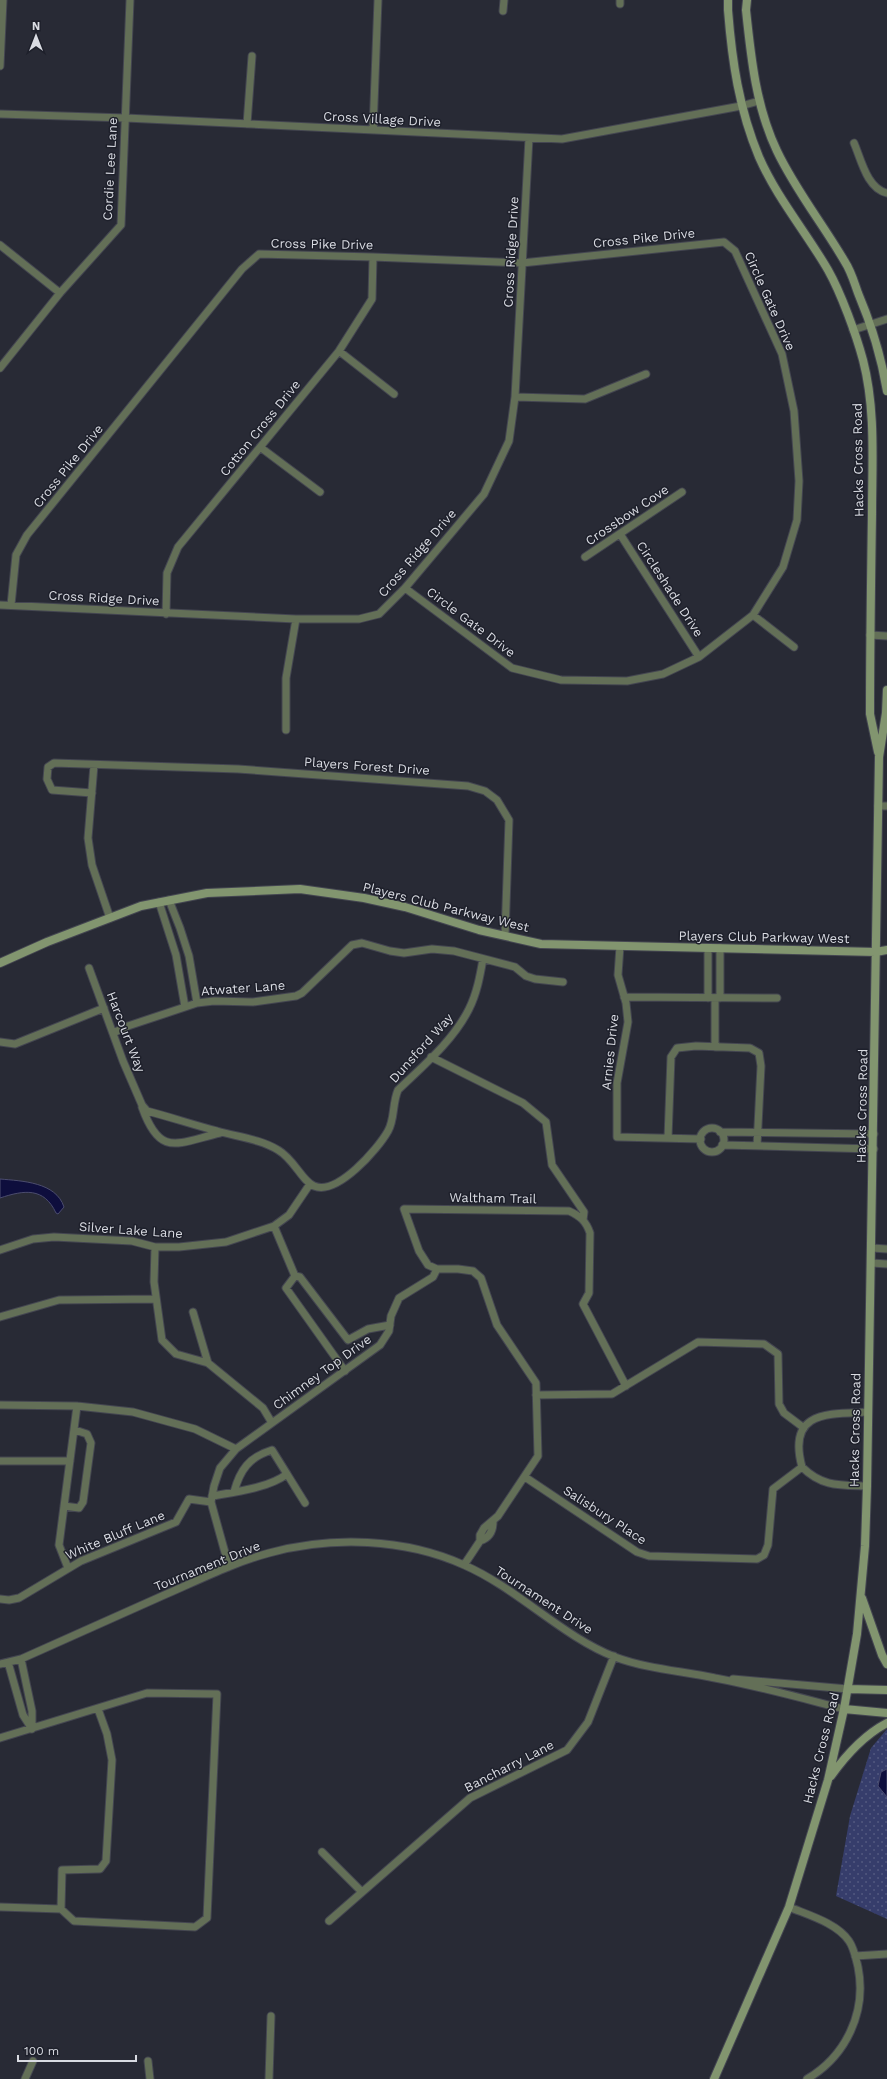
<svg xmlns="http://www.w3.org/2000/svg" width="887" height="2079" font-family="'Work Sans',sans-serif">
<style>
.grass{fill:url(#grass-dots)}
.water{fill:#0e0e3d;stroke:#4b4c6e}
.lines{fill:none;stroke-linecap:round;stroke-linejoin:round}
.street-casing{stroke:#444651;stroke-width:9}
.secondary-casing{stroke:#444651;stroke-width:10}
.street{stroke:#636f57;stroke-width:7}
.secondary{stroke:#82956f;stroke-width:8}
.labels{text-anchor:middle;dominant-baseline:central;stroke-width:3;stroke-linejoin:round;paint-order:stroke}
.street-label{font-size:13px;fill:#d9dbe2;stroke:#1e202b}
</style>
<defs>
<pattern id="grass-dots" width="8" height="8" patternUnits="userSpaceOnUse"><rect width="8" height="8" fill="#363d6b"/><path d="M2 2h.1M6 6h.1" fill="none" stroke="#525880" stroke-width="1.8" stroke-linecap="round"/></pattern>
</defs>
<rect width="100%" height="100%" fill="#282a35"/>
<!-- grass -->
<path class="grass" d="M887 1729V1919L836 1896 850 1816 871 1748Z"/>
<!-- water -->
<path class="water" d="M0 1179C22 1181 56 1182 64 1207L58 1214 56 1213C44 1187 24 1190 0 1198Z
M887 1769V1797L878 1786 881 1772Z"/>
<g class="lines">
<!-- street casing -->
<g class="street-casing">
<path id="street" d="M620 0V4
M503 11 504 0
M0 66 3 0
M0 114 126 118 562 139 741 106 759 101
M247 124 252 56
M373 130 378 0
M854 143C861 159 867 189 887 193
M0 245 60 293
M853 330 887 319
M339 351 394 394
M0 368 60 293 121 225 130 0
M515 397 585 399 646 374
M260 447 320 492
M620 534 699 657
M585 557 682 492
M0 605 296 619H359L379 614 405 588 484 494 509 441 515 397 529 138
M11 605 16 555 27 535 242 269 259 254 373 257 522 263 724 242 735 251 782 354 794 411 799 481 797 520 783 567 753 615 699 657 663 674 627 681 561 680 512 668 405 588
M166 614 167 573 178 547 339 351 372 299 373 257
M753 615 794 647
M870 635 887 636
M286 730V678L296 619
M94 765 88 838 92 865 110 918
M92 793 52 790 47 779 48 767 54 763 238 769 468 786 485 791 497 800 509 820 505 935
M878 806H887
M169 900 180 928 189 956 197 1003
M159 902 176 955 185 1007
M620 946 618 975 626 1003 628 1022 617 1083V1137L701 1139
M89 968 123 1061 142 1105 147 1111C170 1117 194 1125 217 1131 238 1137 260 1139 278 1150 294 1159 302 1181 314 1186 337 1196 378 1149 388 1131 395 1119 392 1104 398 1090 423 1066 453 1041 469 1009 477 993 480 976 483 959
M624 997 777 998
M708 998V948
M715 998V1047
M720 998V948
M113 1033 128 1026 197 1003 214 1001 253 1002 296 996 302 993 352 945 362 943 390 951 404 953 432 949 454 951 515 967 526 976 535 979 563 982
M0 1042 15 1044 104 1008
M431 1057 523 1103 546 1122 552 1165 584 1212 583 1220
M142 1107C160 1158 177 1143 220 1133
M700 1140a12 12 0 1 1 24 0a12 12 0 1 1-24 0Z
M720 1132 874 1134
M668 1138 671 1057 677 1048 696 1046 750 1048 759 1053 761 1066 757 1146
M722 1145 874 1149
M274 1226 295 1276
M155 1247 154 1282 162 1340 176 1354 208 1363 263 1408 272 1423
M872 1248 887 1249
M0 1250 33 1239 54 1237 132 1241 155 1247H179L226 1242 274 1226 289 1215 310 1184
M872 1263 887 1264
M295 1276 300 1277 348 1340 368 1329 390 1325
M295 1276 286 1288 345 1371
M193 1312 208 1363
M0 1317 59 1300 156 1299
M536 1395 612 1394 698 1342 764 1344 778 1354 779 1404 784 1413 804 1428
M0 1405 77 1406 133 1412 195 1429 236 1449
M0 1461H70
M287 1474 305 1503
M525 1477 637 1552 649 1556 757 1559 764 1555 768 1545 773 1489 802 1467
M867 1486C840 1485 822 1487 802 1467 787 1411 827 1414 867 1412
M212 1496C235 1492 269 1488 287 1474L272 1450C249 1457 240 1470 234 1492
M64 1506 79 1508 83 1502 91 1443 87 1434 75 1430
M480 1541C489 1538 493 1531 493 1522
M464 1565 480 1541V1535L484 1528 498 1516 538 1456 536 1383 497 1325 481 1278 473 1271 458 1269H437L428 1265 419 1251 404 1209 569 1211C580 1216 586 1221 590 1233L589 1293 583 1304 626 1386
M229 1567 211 1502 214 1486 220 1468 236 1449 380 1345 389 1331 391 1316 399 1298 433 1277 437 1269
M68 1568 59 1545 77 1406
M0 1599 9 1600 19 1598 81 1561 176 1522 189 1499 211 1502
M8 1662 23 1715 32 1729V1711L21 1659
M0 1664 21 1659C68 1638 115 1617 162 1596 197 1581 232 1563 269 1553 332 1536 404 1538 464 1565 517 1588 563 1637 615 1657 647 1669 682 1671 715 1678 758 1686 801 1698 844 1709
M733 1679 848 1689
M0 1738 147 1693 217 1694 207 1918 195 1927 74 1921 61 1909 0 1907
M322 1852 362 1892
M789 1907C808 1915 837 1923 849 1941 854 1948 856 1959 858 1967 867 2012 846 2056 807 2079
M61 1909 62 1870 100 1869 106 1861 112 1760 107 1734 98 1709
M329 1921 470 1798 567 1750 588 1722 614 1656
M855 1956 887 1954
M148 2061 150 2079
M25 2079 33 2061
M269 2079 271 2016"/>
</g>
<!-- secondary casing -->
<g class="secondary-casing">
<path id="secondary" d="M728 0V10C732 61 739 109 759 157 777 198 806 232 828 270 841 293 856 334 863 360 876 410 872 463 872 514 871 581 870 647 870 714L878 752
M747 0 746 10C751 58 756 107 777 151 796 191 823 224 845 262 851 271 854 282 858 293 872 326 881 355 887 391
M0 963 47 942 141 906 207 893 300 889 364 898 405 907 479 930 541 944 876 952 887 950
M862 1598 882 1655 887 1664
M848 1689 887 1690
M844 1709 887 1713
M831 1776C846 1755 864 1735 887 1723
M714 2079 789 1907 828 1780 844 1709 857 1634 865 1546 867 1486 879 757 886 713 887 690"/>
</g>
<!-- street -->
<use href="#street" class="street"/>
<!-- secondary -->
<use href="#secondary" class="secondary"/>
</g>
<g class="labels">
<!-- street labels -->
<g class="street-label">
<text transform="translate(382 119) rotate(3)">Cross Village Drive</text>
<text transform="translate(110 169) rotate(-87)">Cordie Lee Lane</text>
<text transform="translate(644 238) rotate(-6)">Cross Pike Drive</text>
<text transform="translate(322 244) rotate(1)">Cross Pike Drive</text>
<text transform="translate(511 252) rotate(-87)">Cross Ridge Drive</text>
<text transform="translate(770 301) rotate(66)">Circle Gate Drive</text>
<text transform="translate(260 428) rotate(-51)">Cotton Cross Drive</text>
<text transform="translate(858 460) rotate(-91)">Hacks Cross Road</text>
<text transform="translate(68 466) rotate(-51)">Cross Pike Drive</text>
<text transform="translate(627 515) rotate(-34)">Crossbow Cove</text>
<text transform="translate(417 553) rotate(-49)">Cross Ridge Drive</text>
<text transform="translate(670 589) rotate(57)">Circleshade Drive</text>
<text transform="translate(104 598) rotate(3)">Cross Ridge Drive</text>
<text transform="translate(471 622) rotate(37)">Circle Gate Drive</text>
<text transform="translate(367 766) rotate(4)">Players Forest Drive</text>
<text transform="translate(446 907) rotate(14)">Players Club Parkway West</text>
<text transform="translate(764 937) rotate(1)">Players Club Parkway West</text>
<text transform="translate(243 988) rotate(-4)">Atwater Lane</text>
<text transform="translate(126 1032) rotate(69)">Harcourt Way</text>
<text transform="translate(421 1048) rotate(-48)">Dunsford Way</text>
<text transform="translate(610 1052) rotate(-84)">Arnies Drive</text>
<text transform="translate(862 1106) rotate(-89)">Hacks Cross Road</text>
<text transform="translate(493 1198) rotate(1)">Waltham Trail</text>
<text transform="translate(131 1230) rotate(4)">Silver Lake Lane</text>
<text transform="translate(322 1372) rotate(-36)">Chimney Top Drive</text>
<text transform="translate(855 1430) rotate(-89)">Hacks Cross Road</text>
<text transform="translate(605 1515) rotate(33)">Salisbury Place</text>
<text transform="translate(115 1535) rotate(-23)">White Bluff Lane</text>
<text transform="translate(207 1566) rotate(-22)">Tournament Drive</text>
<text transform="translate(544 1600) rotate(33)">Tournament Drive</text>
<text transform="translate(821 1748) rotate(-76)">Hacks Cross Road</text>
<text transform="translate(509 1766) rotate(-27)">Bancharry Lane</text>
</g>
</g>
<!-- north arrow -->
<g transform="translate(36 36)" stroke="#1e202b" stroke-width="3" paint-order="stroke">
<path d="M0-3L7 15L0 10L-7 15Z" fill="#d9dbe2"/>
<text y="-6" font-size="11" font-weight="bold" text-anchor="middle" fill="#d9dbe2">N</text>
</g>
<!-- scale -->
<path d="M18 2055v6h118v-6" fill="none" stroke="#d9dbe2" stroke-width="2"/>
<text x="24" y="2055" font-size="12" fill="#d9dbe2" stroke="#1e202b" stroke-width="3" paint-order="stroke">100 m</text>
</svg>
